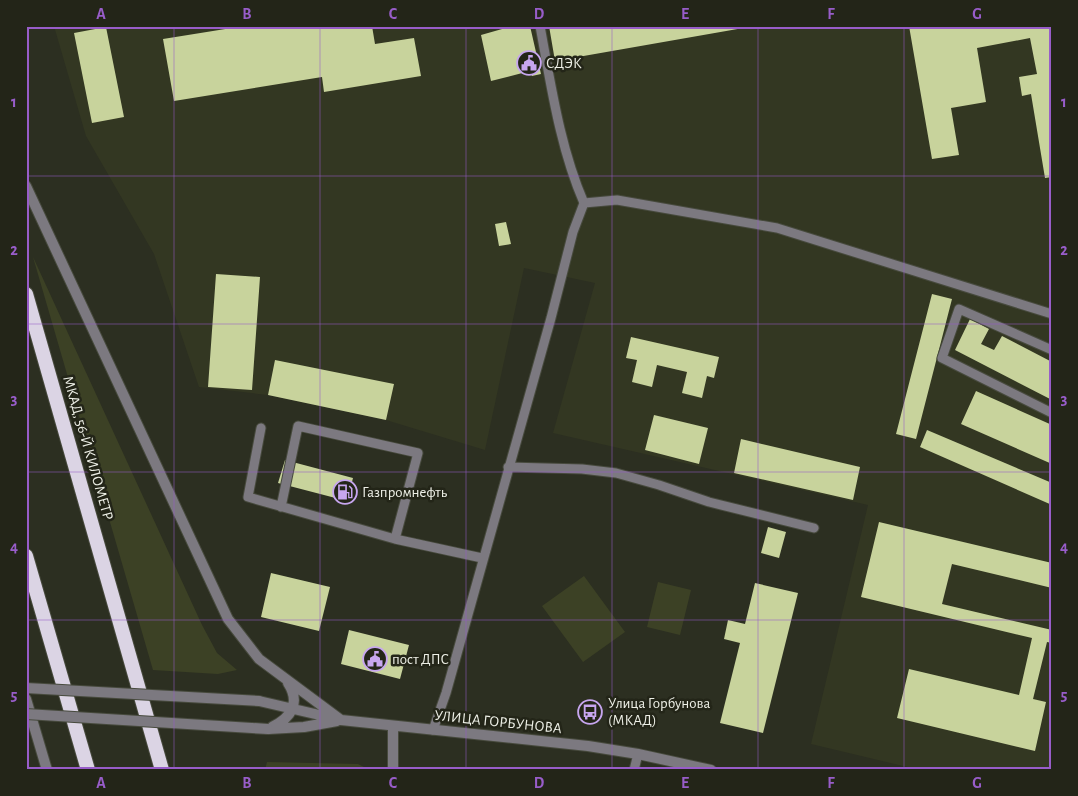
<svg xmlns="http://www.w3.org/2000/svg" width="1078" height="796" font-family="'Alegreya Sans',sans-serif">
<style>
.built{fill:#333722}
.green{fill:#3c4125}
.building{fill:#c8d39c}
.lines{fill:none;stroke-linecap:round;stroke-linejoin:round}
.service-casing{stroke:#474a3d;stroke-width:11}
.tertiary-casing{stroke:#474a3d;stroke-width:12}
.trunk-casing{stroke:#474a3d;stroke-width:16}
.service{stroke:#7c7980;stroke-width:9}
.tertiary{stroke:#7c7980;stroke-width:10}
.trunk{stroke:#dbd4e4;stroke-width:14}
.tertiary-bridge-casing{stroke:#474a3d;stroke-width:12;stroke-linecap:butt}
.tertiary-bridge{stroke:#7c7980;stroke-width:10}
.grid{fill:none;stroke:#985dc9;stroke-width:1;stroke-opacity:0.55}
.labels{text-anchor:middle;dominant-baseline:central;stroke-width:5;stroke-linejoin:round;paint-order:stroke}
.poi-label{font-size:15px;fill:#edefe6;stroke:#232518;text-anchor:start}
.street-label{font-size:15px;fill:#edefe6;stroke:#232518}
.neatline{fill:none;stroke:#985dc9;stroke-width:2}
.grid-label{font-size:16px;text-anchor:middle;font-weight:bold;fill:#985dc9}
</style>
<rect width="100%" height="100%" fill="#2c2f21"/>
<!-- built -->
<path class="built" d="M54 26H1052V770H920L811 744 868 505 553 433 595 283 524 268 485 450 386 420 268 395 199 387 154 254 86 136Z"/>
<!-- green -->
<path class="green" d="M33 257 202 625 217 653 237 670 218 674 153 670Z
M584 576 625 632 583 662 542 606Z
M658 582 691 590 680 635 647 627Z
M267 762 358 764 370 770H265Z"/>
<!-- building -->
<path class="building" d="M244 26H372L375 44 414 38 421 76 324 92 322 77 174 101 163 39Z
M513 26H530L541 74 532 76 530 71 491 81 481 35Z
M549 26H749V27L555 61Z
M909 26H1052V177L1045 178 1031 94 1022 96 1019 77 1037 74 1030 38 977 48 986 102 951 108 959 155 932 159Z
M106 27 124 117 92 123 74 33Z
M506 222 511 244 499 246 495 224Z
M216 274 260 277 252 390 208 387Z
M932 294 952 299 916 439 896 434Z
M970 319 989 329 981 344 994 350 1002 336 1052 362V400L955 350Z
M631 337 719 357 714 378 707 376 702 398 682 393 687 372 657 365 652 387 632 382 637 360 626 358Z
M275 360 394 384 386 420 268 395Z
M976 391 1052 425V464L961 424Z
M654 415 708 428 699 464 645 450Z
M927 430 1052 483V505L920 447Z
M741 439 860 467 853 500 734 473Z
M285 460 353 478 347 501 278 483Z
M879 522 1052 563V588L952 564 942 604 1052 630V643L1047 642 1033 699 1046 702 1035 751 897 718 909 669 1019 695 1032 638 861 597Z
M768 527 786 532 779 558 761 553Z
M271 573 330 587 319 631 261 617Z
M755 583 798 593 763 733 720 723 740 643 724 639 728 620 745 624Z
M349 630 409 645 400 679 341 664Z"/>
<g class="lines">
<!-- service casing -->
<g class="service-casing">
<path id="service" d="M540 26C551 85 560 148 584 203
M1052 350 959 309 942 358 1052 413
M261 428 248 497 395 539 482 558
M508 467 582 469 616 473 659 485 709 502 814 528
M281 507 298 426 418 453 395 539
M433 730 446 693 551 318 573 232 584 203 617 200 777 228 1052 314
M634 770 638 754"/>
</g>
<!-- tertiary casing -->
<g class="tertiary-casing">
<path id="tertiary" d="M26 186 228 619 259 659 341 720
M26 699 47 770
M259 701 341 720 588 746 638 754 711 770
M272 727C291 718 301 703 288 683
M268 729 304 727 337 721
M393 770V726"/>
</g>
<!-- trunk casing -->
<g class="trunk-casing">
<path id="trunk" d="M26 294 162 770
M26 556 88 770"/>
</g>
<!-- service -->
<use href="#service" class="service"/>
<!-- tertiary -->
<use href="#tertiary" class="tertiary"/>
<!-- trunk -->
<use href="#trunk" class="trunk"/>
<!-- tertiary-bridge casing -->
<g class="tertiary-bridge-casing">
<path id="tertiary-bridge" d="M26 688 259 701
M26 714 268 729"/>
</g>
<!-- tertiary-bridge -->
<use href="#tertiary-bridge" class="tertiary-bridge"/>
</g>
<!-- grid -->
<path class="grid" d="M174 26V770M320 26V770M466 26V770M612 26V770M758 26V770M904 26V770M26 176H1052M26 324H1052M26 472H1052M26 620H1052"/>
<!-- icons -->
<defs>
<g id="civic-ring" transform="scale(1.25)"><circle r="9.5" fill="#232518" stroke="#c7a6ef" stroke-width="1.5"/><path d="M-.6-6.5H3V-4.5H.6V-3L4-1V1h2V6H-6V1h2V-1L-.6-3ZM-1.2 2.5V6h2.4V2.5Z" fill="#c7a6ef"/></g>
<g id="fuel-ring" transform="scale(1.25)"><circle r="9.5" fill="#232518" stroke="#c7a6ef" stroke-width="1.5"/><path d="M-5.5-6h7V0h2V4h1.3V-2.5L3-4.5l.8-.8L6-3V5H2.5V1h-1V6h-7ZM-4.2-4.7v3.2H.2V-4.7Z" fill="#c7a6ef"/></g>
<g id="bus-ring" transform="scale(1.25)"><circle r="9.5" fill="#232518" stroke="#c7a6ef" stroke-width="1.5"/><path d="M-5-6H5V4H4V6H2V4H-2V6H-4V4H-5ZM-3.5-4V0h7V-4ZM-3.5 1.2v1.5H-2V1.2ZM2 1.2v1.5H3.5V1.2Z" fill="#c7a6ef"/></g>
</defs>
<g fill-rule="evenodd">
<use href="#civic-ring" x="529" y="63"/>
<use href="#fuel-ring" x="345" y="492"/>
<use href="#civic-ring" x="375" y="659"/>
<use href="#bus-ring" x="590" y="712"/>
</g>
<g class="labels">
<!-- poi labels -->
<g class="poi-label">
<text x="546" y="63">СДЭК</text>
<text x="362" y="492">Газпромнефть</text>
<text x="392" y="659">пост ДПС</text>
<text x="608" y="703">Улица Горбунова<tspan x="608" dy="17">(МКАД)</tspan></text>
</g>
<!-- street labels -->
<g class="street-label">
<text transform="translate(88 448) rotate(74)">МКАД, 56-Й КИЛОМЕТР</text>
<text transform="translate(498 722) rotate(6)">УЛИЦА ГОРБУНОВА</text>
</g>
</g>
<!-- border -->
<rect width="1078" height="796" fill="none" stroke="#232518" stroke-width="55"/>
<rect x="28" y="28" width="1022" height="740" class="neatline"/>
<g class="grid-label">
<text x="101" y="19">A</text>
<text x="247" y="19">B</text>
<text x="393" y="19">C</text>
<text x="539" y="19">D</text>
<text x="685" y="19">E</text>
<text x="831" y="19">F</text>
<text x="977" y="19">G</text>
<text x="14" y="107">1</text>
<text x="1064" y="107">1</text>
<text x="14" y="255">2</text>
<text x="1064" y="255">2</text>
<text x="14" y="404">3</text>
<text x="1064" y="404">3</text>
<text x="14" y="552">4</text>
<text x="1064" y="552">4</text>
<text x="14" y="700">5</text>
<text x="1064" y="700">5</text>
<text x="101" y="788">A</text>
<text x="247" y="788">B</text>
<text x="393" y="788">C</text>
<text x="539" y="788">D</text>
<text x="685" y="788">E</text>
<text x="831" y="788">F</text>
<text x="977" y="788">G</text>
</g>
</svg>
